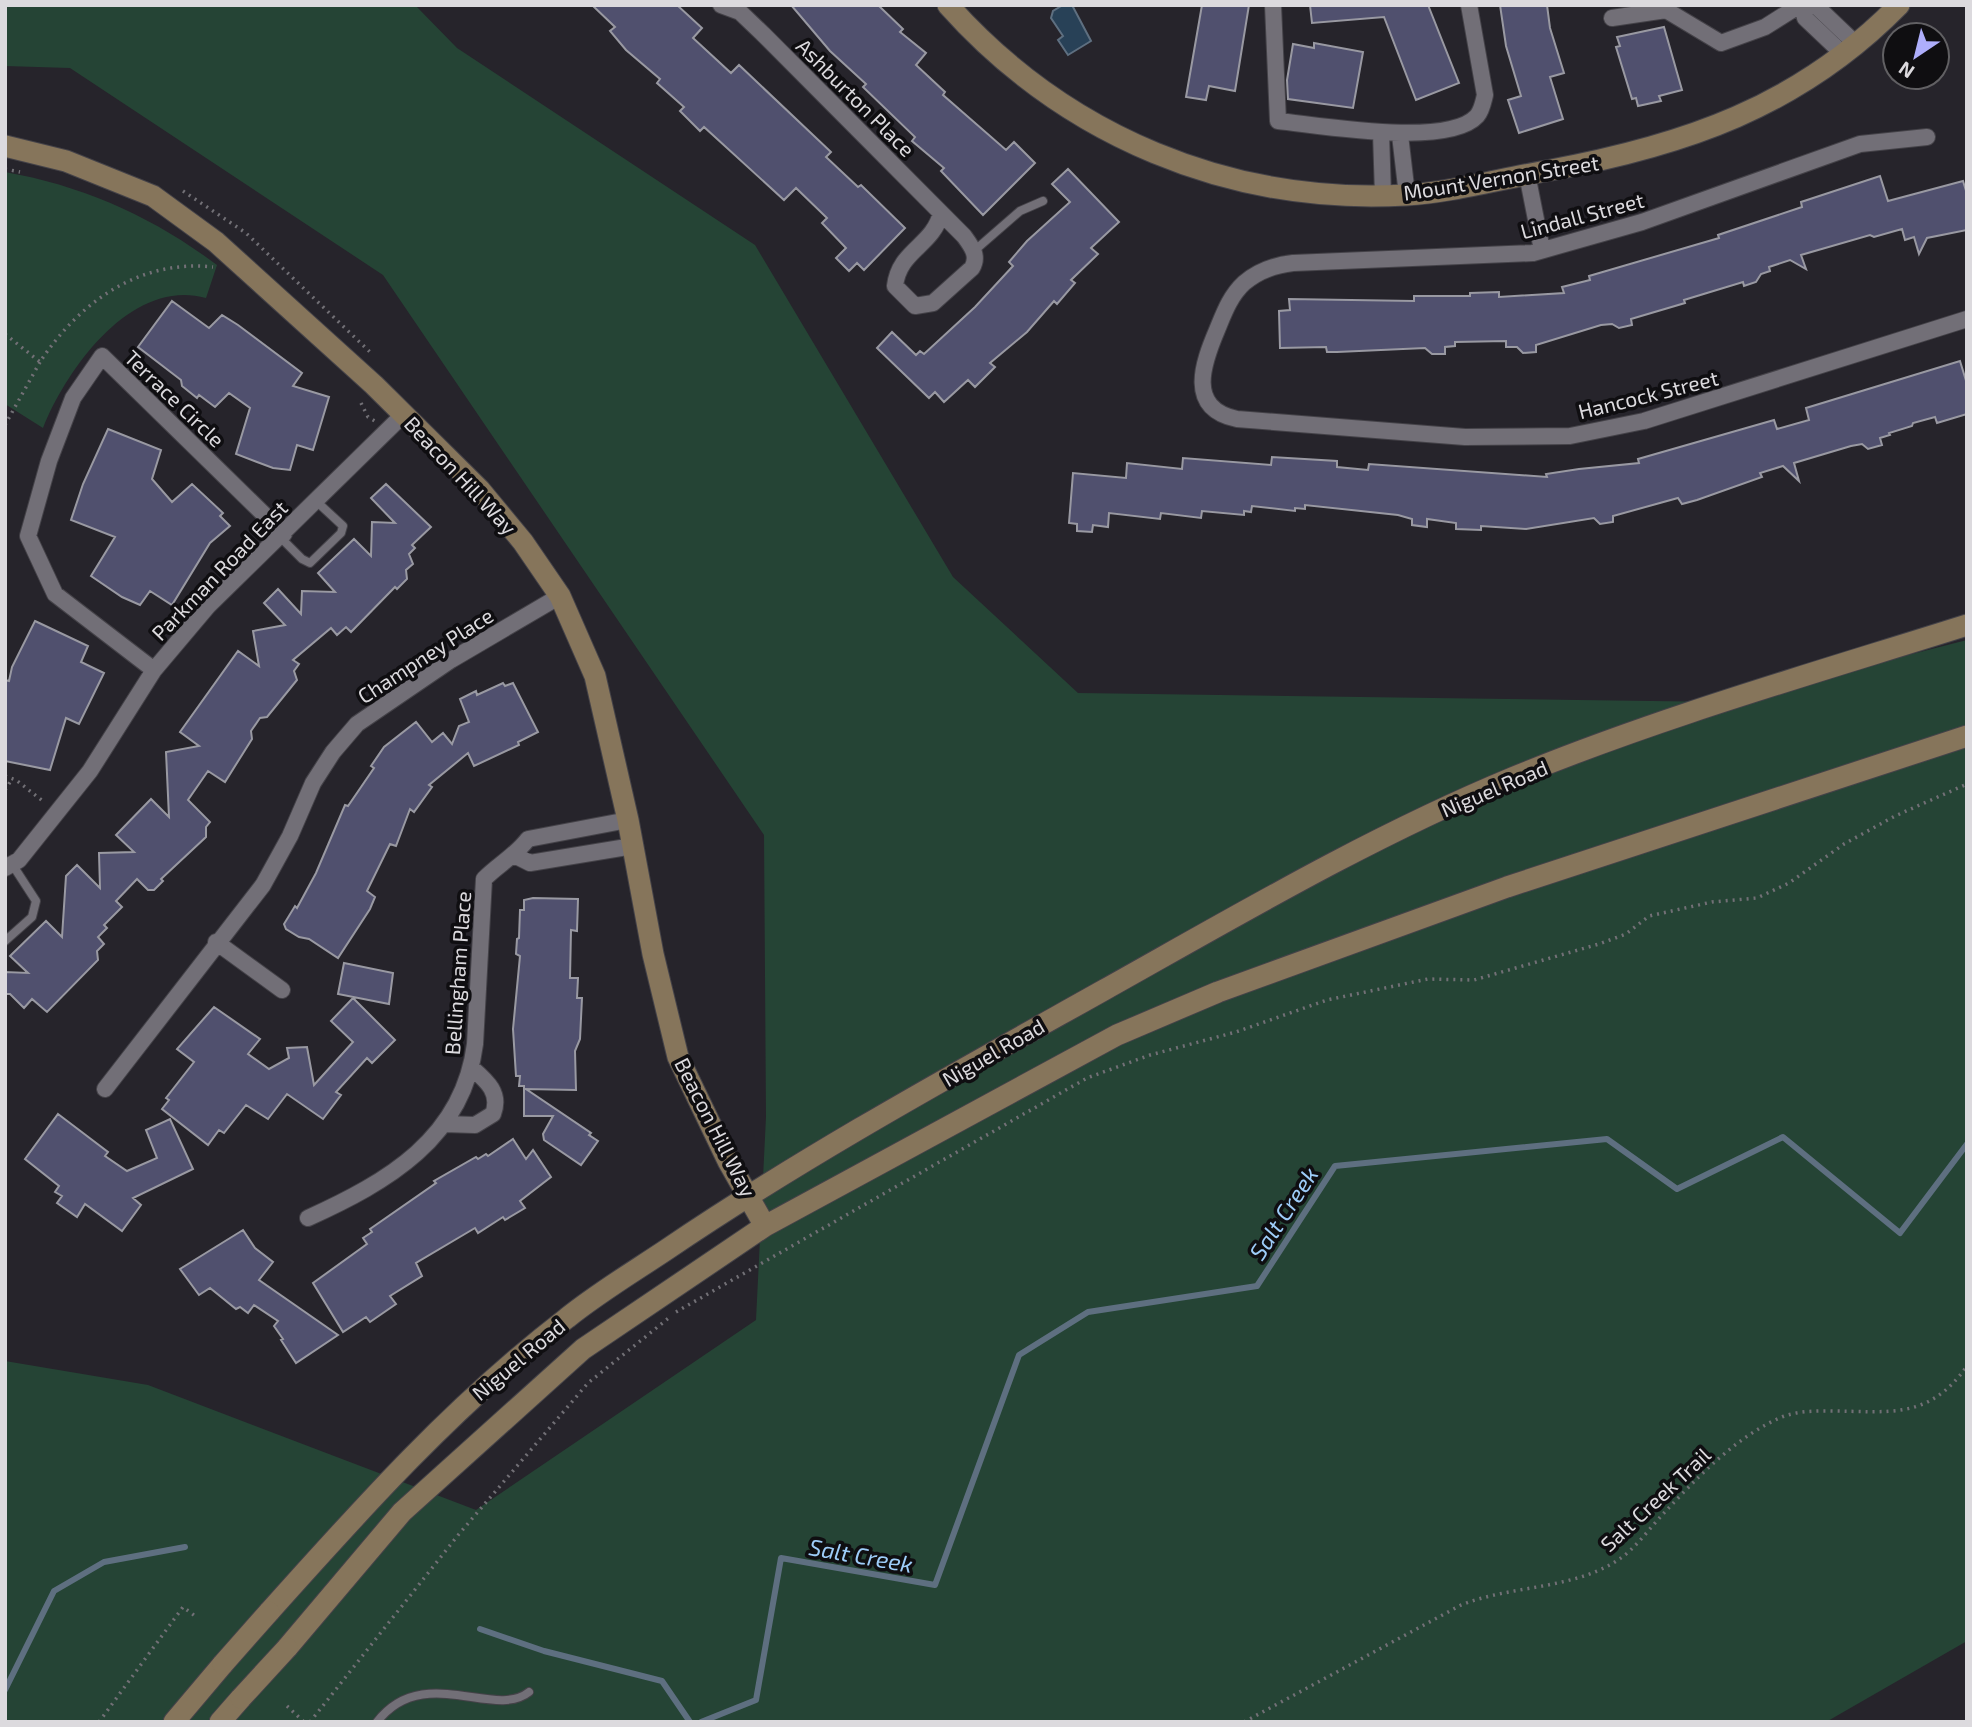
<svg xmlns="http://www.w3.org/2000/svg" width="1972" height="1727" font-family="'Exo 2',sans-serif">
<style>
.green{fill:#254435}
.water{fill:#284157;stroke:#5e6f80;stroke-width:2}
.lines{fill:none;stroke-linecap:round;stroke-linejoin:round}
.stream{stroke:#5e6f80;stroke-width:6}
.building{fill:#50506e;stroke:#9999a2;stroke-width:2}
.lane-casing{stroke:#444248;stroke-width:10}
.street-casing{stroke:#444248;stroke-width:18}
.secondary-casing{stroke:#444248;stroke-width:23}
.path{stroke:#727076;stroke-width:3.5;stroke-dasharray:2 5;stroke-linecap:butt}
.lane{stroke:#726f77;stroke-width:8}
.street{stroke:#726f77;stroke-width:16}
.secondary{stroke:#86755b;stroke-width:21}
.secondary-bridge-casing{stroke:#444248;stroke-width:23;stroke-linecap:butt}
.secondary-bridge{stroke:#86755b;stroke-width:21}
.labels{text-anchor:middle;dominant-baseline:central;stroke-width:7;stroke-linejoin:round;paint-order:stroke}
.street-label{font-size:21px;fill:#dcdade;stroke:#0f0e11}
.water-label{font-size:23px;font-style:italic;fill:#9ecdf9;stroke:#0f0e11}
</style>
<rect width="100%" height="100%" fill="#26242b"/>
<!-- green -->
<path class="green" d="M5 5H415L457 48 755 245 953 577 1078 693 1724 702 1967 640V1641L1826 1722H5V1361L148 1385 476 1510 756 1320 766 1117 764 835 383 275 70 68 5 66Z
M5 172C84 186 153 217 217 265L206 298C132 277 67 368 43 428L5 404Z"/>
<!-- water -->
<path class="water" d="M1063 5H1072L1091 41 1068 55 1058 40 1063 36 1051 18 1053 11Z"/>
<g class="lines">
<!-- stream -->
<path class="stream" d="M480 1629 544 1651 662 1681 690 1722
M5 1690 54 1591 104 1562 185 1547
M701 1722 756 1700 781 1558 935 1585 1019 1355 1088 1312 1257 1286 1335 1166 1607 1139 1677 1189 1783 1137 1900 1233 1967 1144"/>
</g>
<!-- building -->
<path class="building" d="M592 5H677L702 28 693 38 731 73 739 65 831 152 826 157 858 187 861 185 905 228 864 270 857 263 849 271 836 258 846 248 822 223 827 218 796 188 784 200 704 127 700 131 680 111 684 107 657 83 660 79 626 50 610 31 615 27Z
M791 5H878L903 29 900 32 926 53 916 65 945 92 943 95 1006 150 1014 142 1035 163 983 215 941 171 944 168 912 141 915 137 863 87 866 84 830 51Z
M1202 5H1249L1235 91 1209 86 1206 100 1186 97Z
M1310 5H1428L1459 83 1416 100 1384 17 1312 23Z
M1500 5H1547L1550 28 1564 73 1550 77 1563 119 1519 133 1508 100 1521 96 1506 46Z
M1664 27 1682 90 1659 96 1661 101 1638 106 1636 98 1632 99 1616 47 1620 46 1617 37Z
M1314 43 1363 52 1353 108 1288 99 1287 80 1293 44 1314 48Z
M1068 169 1119 222 1091 248 1098 254 1071 280 1075 283 1057 304 1054 301 1027 332 990 363 995 367 975 387 968 380 944 402 935 392 929 398 877 348 892 332 916 355 920 351 924 354 975 307 1013 266 1009 262 1027 241 1070 202 1052 184Z
M1880 176 1888 201 1963 181 1967 194V230L1927 238 1919 254 1914 237 1905 240 1902 229 1874 237 1870 235 1801 255 1806 269 1790 260 1769 267 1770 271 1761 274 1756 282 1744 286 1743 282 1684 300 1685 303 1631 319 1632 325 1619 328 1612 324 1601 325 1536 345V352L1523 353 1517 347H1506V341L1455 342V346L1445 347V354H1432L1425 348 1337 352H1327L1326 347 1280 348 1279 311 1290 310 1289 299 1414 301V296H1470V293L1499 292V297L1564 293 1562 287 1590 280 1589 276 1719 238 1718 235 1802 207 1801 202Z
M172 301 209 328 222 315 238 325 302 373 293 386 329 397 313 450 297 445 290 470 273 468 236 454 250 408 229 393 215 407 199 395 197 398 182 386 181 380 138 347Z
M1960 361 1967 384V414L1937 423 1935 417 1913 423 1912 426 1889 433 1890 435 1880 438 1882 445 1868 449 1862 444 1851 446 1794 463 1799 481 1783 466 1760 473 1762 477 1697 500 1682 504 1678 498 1613 516V522L1600 524 1594 518 1526 529 1481 526V530L1456 529V523L1427 519V527L1412 525V519L1398 515 1305 505V509L1295 508V511L1252 506 1251 512 1244 511V515L1202 511 1201 518 1161 513 1160 519 1109 513 1108 527 1093 525 1092 532 1077 531V524L1069 523 1073 473 1126 478 1127 463 1182 469 1183 458 1271 465 1272 457 1337 461V467L1368 470 1369 464 1547 477 1546 474 1579 469 1639 463 1638 459 1774 420 1777 429 1809 420 1806 408Z
M108 429 161 450 152 479 172 502 192 484 223 513 220 516 230 526 210 543 172 605 150 591 140 605 122 597 91 576 115 537 71 520 83 484Z
M386 484 431 527 412 545 415 548 409 554 413 564 406 570 407 579 397 589 395 587 351 632 346 627 337 635 331 628 293 660 299 664 294 671 297 680 267 717 260 718 251 731 252 739 225 782 208 771 188 800 210 822 206 827V837L161 879 163 881 154 890H148L137 879 116 901 122 907 104 925 107 928 98 937 104 944 97 951 98 960 47 1012 32 999 24 1008 10 994H5V972L28 973 10 956 46 921 62 937 66 876 77 865 100 888 99 853 134 852 116 835 151 799 169 817 166 752 199 746 180 732 238 651 259 666 253 631 285 625 264 603 278 589 301 614 302 591 335 592 318 573 354 539 371 556 372 522 395 523 371 498Z
M35 621 88 646 81 662 104 673 79 724 66 718 50 770 5 761V680L9 681 12 667Z
M503 683 505 686 513 683 538 732 518 742 519 745 474 766 468 753 429 785 432 787 414 812 410 809 396 846 390 844 367 891 375 897 370 909 338 958 309 939 299 937 286 929 284 924 295 906 297 908 316 873 345 805 348 806 374 768 371 766 384 747 416 722 432 742 443 733 452 744 459 726 469 722 460 699 476 691 477 695Z
M533 898 578 899 577 931 571 930 570 978H578L577 998H582L580 1039 575 1051 576 1090 526 1089 591 1133 589 1135 598 1141 581 1165 544 1140 543 1134 553 1116H524V1086H519L520 1076H516L513 1029 520 956 516 954 517 939 519 938 520 910H524V900Z
M344 963 393 973 389 1004 338 994Z
M353 998 395 1040 372 1063 367 1058 336 1092 341 1095 323 1119 287 1094 268 1119 246 1105 224 1133 219 1130 208 1145 162 1109 169 1100 166 1098 194 1062 177 1049 214 1007 260 1039 248 1054 269 1069 289 1058 287 1048 307 1047 314 1085 353 1042 331 1021Z
M58 1114 108 1152 105 1156 127 1171 157 1158 146 1130 170 1119 193 1169 133 1198 141 1205 122 1231 85 1204 77 1217 57 1203 62 1196 55 1192 59 1186 25 1159Z
M513 1139 526 1159 533 1150 551 1177 520 1201 525 1208 505 1220 503 1217 478 1233 475 1228 416 1263 422 1276 390 1296 396 1304 370 1322 366 1317 343 1332 313 1283 367 1244 363 1238 372 1232 370 1229 436 1183 434 1181 476 1157 478 1159 486 1154 488 1156Z
M243 1230 255 1248 273 1262 259 1280 338 1335 296 1363 281 1340 283 1339 274 1326 278 1321 254 1305 248 1313 240 1307 236 1309 210 1288 199 1295 180 1269Z"/>
<g class="lines">
<!-- lane casing -->
<g class="lane-casing">
<path id="lane" d="M974 251 1020 211 1043 201
M280 537 302 559 310 563 341 533 343 526 316 501
M5 941 32 917 36 901 12 864
M377 1722C423 1662 494 1720 529 1692"/>
</g>
<!-- street casing -->
<g class="street-casing">
<path id="street" d="M721 5 740 12 763 34 964 236C972 247 979 256 972 268L933 303 915 306 895 286C899 250 933 246 941 213
M1273 5 1278 121C1319 125 1448 148 1477 116 1482 110 1483 103 1485 95L1469 5
M1802 5 1805 18 1843 54
M1815 5 1856 44
M1612 18 1666 10 1721 43 1765 27 1800 5
M1381 133 1383 195
M1400 135 1407 195
M1927 137 1860 144 1642 222 1533 253 1293 263C1275 265 1258 271 1244 283 1230 296 1224 313 1217 330 1203 363 1186 408 1237 419L1465 437 1570 436 1644 421 1967 319
M1527 174 1542 250
M154 670 55 594 28 536 49 461 73 398 102 356 284 534
M516 856 530 863 633 846
M5 868 19 860 90 771 154 670 208 606 404 414
M216 942 282 990
M105 1089 263 885 290 836 313 783 333 752 357 724 451 660 560 596
M444 1124 475 1125 493 1114C501 1093 487 1081 472 1068
M308 1218C387 1182 463 1139 475 1044L484 879C499 864 515 856 528 839L628 820"/>
</g>
<!-- secondary casing -->
<g class="secondary-casing">
<path id="secondary" d="M948 5C1065 136 1230 205 1406 195 1453 192 1499 179 1546 171 1683 146 1799 107 1899 5
M5 146 66 161 153 196 216 242 374 385 480 490 523 542 560 596 595 676 628 820 653 954 678 1057 728 1161 765 1226
M269 1612C362 1508 455 1404 567 1318 598 1293 633 1272 666 1250 806 1155 956 1073 1104 990 1238 915 1370 837 1512 778 1660 717 1815 673 1967 625
M287 1648 402 1512 583 1349 765 1226 1117 1035 1218 992 1507 887 1967 736
M174 1722 223 1664
M220 1722 241 1698"/>
</g>
<!-- path -->
<path class="path" d="M5 169 20 172
M183 191 246 233 370 352
M5 334 40 362C79 302 140 259 213 267
M361 403 368 417 375 421
M5 425 40 362
M5 776 16 780 44 802
M5 790 12 779
M676 1312 1087 1078 1150 1055 1236 1032 1327 1000 1428 979 1474 980 1599 944 1626 934 1649 916 1712 902 1757 898 1789 883 1844 844 1895 816 1967 784
M287 1706 304 1722
M99 1722 183 1607 195 1616
M310 1722 459 1534 588 1383 670 1317
M1244 1722 1461 1605C1511 1585 1572 1590 1618 1560 1635 1549 1649 1529 1663 1514 1696 1479 1736 1436 1782 1417 1797 1411 1813 1411 1829 1411 1889 1411 1928 1421 1967 1366"/>
<!-- lane -->
<use href="#lane" class="lane"/>
<!-- street -->
<use href="#street" class="street"/>
<!-- secondary -->
<use href="#secondary" class="secondary"/>
<!-- secondary-bridge casing -->
<g class="secondary-bridge-casing">
<path id="secondary-bridge" d="M223 1664 269 1612
M241 1698 287 1648"/>
</g>
<!-- secondary-bridge -->
<use href="#secondary-bridge" class="secondary-bridge"/>
</g>
<g class="labels">
<!-- street labels -->
<g class="street-label">
<text transform="translate(856 97) rotate(45)">Ashburton Place</text>
<text transform="translate(1501 177) rotate(-9)">Mount Vernon Street</text>
<text transform="translate(1582 215) rotate(-15)">Lindall Street</text>
<text transform="translate(1648 394) rotate(-14)">Hancock Street</text>
<text transform="translate(175 398) rotate(44)">Terrace Circle</text>
<text transform="translate(461 475) rotate(47)">Beacon Hill Way</text>
<text transform="translate(219 570) rotate(-46)">Parkman Road East</text>
<text transform="translate(425 655) rotate(-33)">Champney Place</text>
<text transform="translate(1494 788) rotate(-23)">Niguel Road</text>
<text transform="translate(457 973) rotate(-86)">Bellingham Place</text>
<text transform="translate(993 1052) rotate(-30)">Niguel Road</text>
<text transform="translate(716 1127) rotate(63)">Beacon Hill Way</text>
<text transform="translate(518 1359) rotate(-40)">Niguel Road</text>
<text transform="translate(1655 1499) rotate(-43)">Salt Creek Trail</text>
</g>
<!-- water labels -->
<g class="water-label">
<text transform="translate(1283 1213) rotate(-57)">Salt Creek</text>
<text transform="translate(861 1555) rotate(10)">Salt Creek</text>
</g>
</g>
<!-- border -->
<rect width="1972" height="1727" fill="none" stroke="#dcdade" stroke-width="14"/>
<!-- north arrow -->
<g transform="translate(1916 56) rotate(215)"><circle r="33" fill="#0f0e11" stroke="#616063" stroke-width="2"/>
<path d="M0-5L12 26L0 18L-12 26Z" fill="#aeaefb"/>
<text y="-10" font-size="19" font-weight="bold" text-anchor="middle" fill="#dcdade">N</text>
</g>
</svg>
